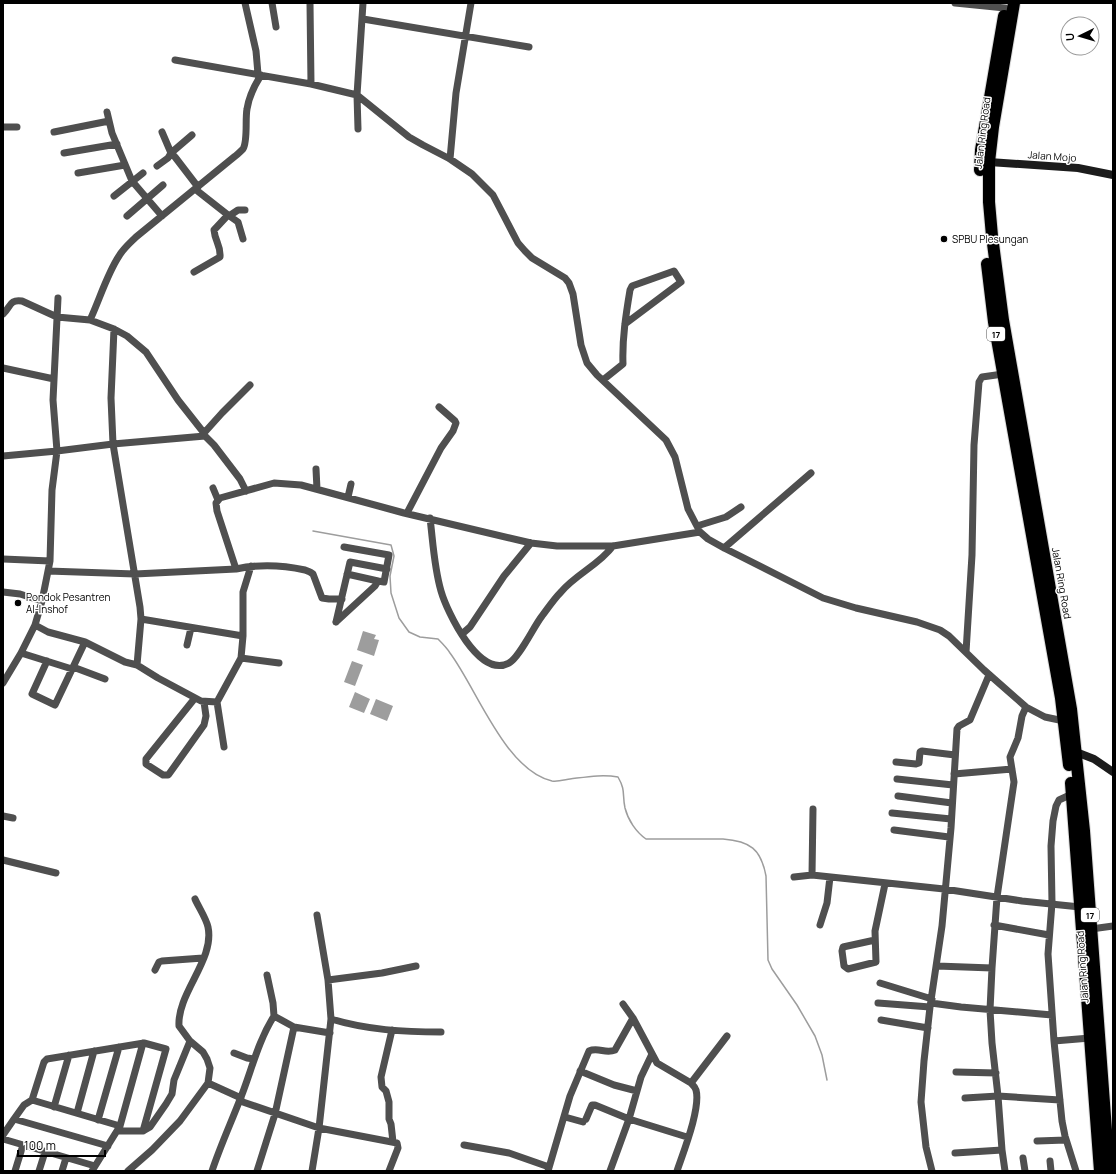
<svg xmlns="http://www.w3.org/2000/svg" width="1116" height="1174" font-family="Manrope,sans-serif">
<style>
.water{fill:#9d9d9d}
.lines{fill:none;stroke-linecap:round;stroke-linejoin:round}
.stream{stroke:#9d9d9d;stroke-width:1.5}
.highway-casing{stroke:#dbdbdb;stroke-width:14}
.street{stroke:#4f4f4f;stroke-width:7}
.secondary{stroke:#1c1c1c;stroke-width:8}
.highway{stroke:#000;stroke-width:12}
.poi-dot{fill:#000;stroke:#fff;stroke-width:1.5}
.labels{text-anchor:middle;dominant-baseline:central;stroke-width:3;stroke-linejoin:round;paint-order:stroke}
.shield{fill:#fff;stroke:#4c4c4c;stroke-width:1}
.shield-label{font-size:9px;font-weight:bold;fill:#000}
.street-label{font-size:10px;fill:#000;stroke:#fff}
.poi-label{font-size:10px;fill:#000;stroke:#fff;text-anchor:start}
</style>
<rect width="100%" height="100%" fill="#fff"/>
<!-- water -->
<path class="water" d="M363 631 376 635 374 639 379 640 374 656 357 650Z
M352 661 363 665 355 686 344 682Z
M355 692 370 699 364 713 349 707Z
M376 699 393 706 387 721 370 714Z"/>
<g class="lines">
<!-- stream -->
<path class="stream" d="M313 531 391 545 394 556 390 576 391 593 399 618 409 632 420 637 438 639C442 643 447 648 450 653 477 689 505 770 552 781 557 782 564 780 570 779 586 777 602 774 618 777 626 791 622 794 625 808 628 820 636 832 646 839H723C750 841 761 849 766 876L768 960 772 969 797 1005 815 1036 822 1055 827 1080"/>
<!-- highway casing -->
<g class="highway-casing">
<path id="highway" d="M1014 3 993 127 989 162V202L992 236 1003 320 1071 709 1084 831 1109 1171
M980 170 981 150 986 121 1004 16
M987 264 994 322 1061 698 1069 765
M1071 783 1100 1171"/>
</g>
<!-- street -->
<path class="street" d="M245 3 256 51 258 74
M272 3 276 27
M310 3 311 84
M955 3 1005 8
M363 19 529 47
M175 60 311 84 357 95 409 137 423 145 450 159 472 174 493 195 518 243 525 251 532 258 565 278 569 283 573 294 581 345 587 363 597 375 666 440 675 457 688 509 700 532 708 539 724 548 823 598 856 608 917 622 940 630 949 636 984 670 1026 707 1045 717 1064 721
M107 112 112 133 132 181 162 216
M3 127H17
M358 129 357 95 363 3
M54 132 109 121
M192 135 171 153 175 157 198 187
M64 153 117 144
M450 159 456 93 471 3
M157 166 168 158 171 153 162 132
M78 173 125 165
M114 196 143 173
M228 215 238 222 243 239
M127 216 163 185
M229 216 238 210H245
M194 272 220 257C221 245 215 242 214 230L228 215 195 189
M3 314C11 307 9 299 22 301L57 317 90 320 114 329 127 336 146 352 178 400 204 433 205 436 214 445 240 479 246 491
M90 320C99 301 107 274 119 256 123 249 130 243 136 237L234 157C237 155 240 152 243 149 248 141 245 119 247 109 249 96 254 86 261 75
M114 329 111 398 113 444 140 607 141 619 137 665
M3 368 54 379
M603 380 623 364C622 339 626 314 630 290L632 286 674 271 681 282 625 324
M204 433 222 413 250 385
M3 456 57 451 113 444 205 436
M316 469 317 489
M213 488 218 500
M348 497 351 484
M407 513 441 448 453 431 456 423 455 421 439 407
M430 518C433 542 434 567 441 591 447 612 479 679 509 663 519 658 534 626 542 616 548 608 554 599 561 592 576 574 599 565 613 546
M697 526 726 517 741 507
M344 547 389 555 384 582 378 581
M724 548 811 473
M3 559 50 561
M236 569C259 564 282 565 305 570L310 572 313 574 322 598 329 599H342
M48 571 135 574 236 569 217 511 216 503 220 498 274 483 301 485 404 513 531 543 557 546H613L700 532
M3 592 20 594 42 601
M141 619 243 636
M336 622 350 562 387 569
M336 622 375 586 378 581 347 574
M35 625 48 632 85 642 125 662 137 665 158 678 201 701 217 702
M462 634 470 627 504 576 531 543
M187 645 191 628
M966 652 972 555 974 445 979 382 982 377 1003 374
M21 653 72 669
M241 658 279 663
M47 661 32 694 55 705 85 642
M73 667 105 679
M3 683 21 653 35 625 42 601 50 561 52 490 57 451 53 400 58 298
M195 698 146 759V764L163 775H168L169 774 204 725 206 716 204 702
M224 747 217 702 241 658 243 636V592L251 566
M896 762 916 764 919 763 920 752 922 751 955 755
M954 774 1012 769
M897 779 953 785
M1072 794 1059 800 1056 806 1053 821 1051 846 1052 903 1048 954 1054 1041 1062 1121 1065 1136 1076 1171
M898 796 952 803
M892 813 951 819
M3 816 13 818
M894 830 949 837
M3 860 56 873
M812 875 813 809
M794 877 812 875 944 889 1022 901 1080 907
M820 925 827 903 830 877
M994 925 1049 935
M1091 929 1113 926
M875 940 843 947 842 951 844 966 848 969 876 962 875 931 885 884
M937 966 992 968
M155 970 159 962 162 961 203 958
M267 975 273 1003 274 1016
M328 980 382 973 416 966
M880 983 932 999
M878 1003 930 1007
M931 1003 961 1007 1052 1015
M623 1004 633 1018 657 1063 691 1083C693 1085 695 1087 696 1090 701 1108 683 1153 677 1171
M331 1019C367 1030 404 1032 441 1032
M881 1020 928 1028
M392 1030 381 1077 382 1087 386 1091 389 1102V1119L391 1124 393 1142
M1054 1041 1090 1038
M234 1053 247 1058 254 1059
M580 1071 614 1085 637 1091
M956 1072 996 1073
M208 1083 241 1098
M691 1083 727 1036
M965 1098 998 1096 1060 1100
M32 1100 44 1062 47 1059 144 1043 166 1049 143 1131
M240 1101 319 1128 397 1143 398 1148 389 1171
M54 1107 69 1055
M77 1113 94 1051
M565 1117 583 1122
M14 1119 24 1105 32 1100 120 1126
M586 1119 592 1105H595L629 1119 687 1137
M98 1120 119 1047
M117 1131H143L150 1127 166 1104 172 1094 174 1080 190 1041
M3 1135 14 1119 108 1146
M3 1139 95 1166
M1037 1141 1066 1140
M464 1145 509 1153 549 1167
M955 1153 1002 1150
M1023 1158 1025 1171
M1050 1161 1051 1171
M15 1171 23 1145
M39 1171 45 1152
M62 1171 66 1158
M92 1171 120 1126 143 1043
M128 1171 152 1150 180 1121 208 1083 210 1068 207 1059 203 1052 190 1041 179 1026C177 993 215 960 208 927 206 918 199 908 195 899
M212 1171C220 1147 230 1125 239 1102 251 1073 257 1043 274 1016L294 1027 330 1033
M257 1171 275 1114 294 1027
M312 1171 319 1128 331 1019 328 980 317 915
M548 1171 570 1096 589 1051C598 1047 606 1054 615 1050L633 1018
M610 1171 629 1119 641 1077 652 1054
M932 1171 926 1147 921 1102 924 1061 930 1007 942 926 951 828 957 729 959 726 970 720 989 675
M1005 1171 1002 1150 998 1096 992 1043 990 1010 992 968 997 897 1014 782 1010 757 1018 738 1022 716 1026 707"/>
<!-- secondary -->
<path class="secondary" d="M989 162 1078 168 1113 175
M1076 752 1094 759 1113 772"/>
<!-- highway -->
<use href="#highway" class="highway"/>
</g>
<!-- markers -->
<g class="poi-dot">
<circle cx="944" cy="239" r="4"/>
<circle cx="18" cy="603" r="4"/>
</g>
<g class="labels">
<!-- shield labels -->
<g class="shield">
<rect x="987" y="327" width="18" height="14" rx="3"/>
<rect x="1081" y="908" width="18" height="14" rx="3"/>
</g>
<g class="shield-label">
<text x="996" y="334">17</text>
<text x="1090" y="915">17</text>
</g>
<!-- street labels -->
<g class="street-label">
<text transform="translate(982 133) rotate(-83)">Jalan Ring Road</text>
<text transform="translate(1052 156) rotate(4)">Jalan Mojo</text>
<text transform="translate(1062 583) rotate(80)">Jalan Ring Road</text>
<text transform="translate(1082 967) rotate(-94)">Jalan Ring Road</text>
</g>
<!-- poi labels -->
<g class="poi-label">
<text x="952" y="239">SPBU Plesungan</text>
<text x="26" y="597">Pondok Pesantren<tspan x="26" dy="12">Al-Inshof</tspan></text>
</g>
</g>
<!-- border -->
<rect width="1116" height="1174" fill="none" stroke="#000000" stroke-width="8"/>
<!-- north arrow -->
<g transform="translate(1080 36) rotate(265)"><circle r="19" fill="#ffffff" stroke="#999999"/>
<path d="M0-3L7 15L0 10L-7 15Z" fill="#000000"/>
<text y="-6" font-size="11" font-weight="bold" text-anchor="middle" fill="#000000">U</text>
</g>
<!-- scale -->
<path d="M18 1150v6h87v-6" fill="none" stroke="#000000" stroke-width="2"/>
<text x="24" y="1150" font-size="12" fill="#000000" stroke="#ffffff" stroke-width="3" paint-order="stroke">100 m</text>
</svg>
